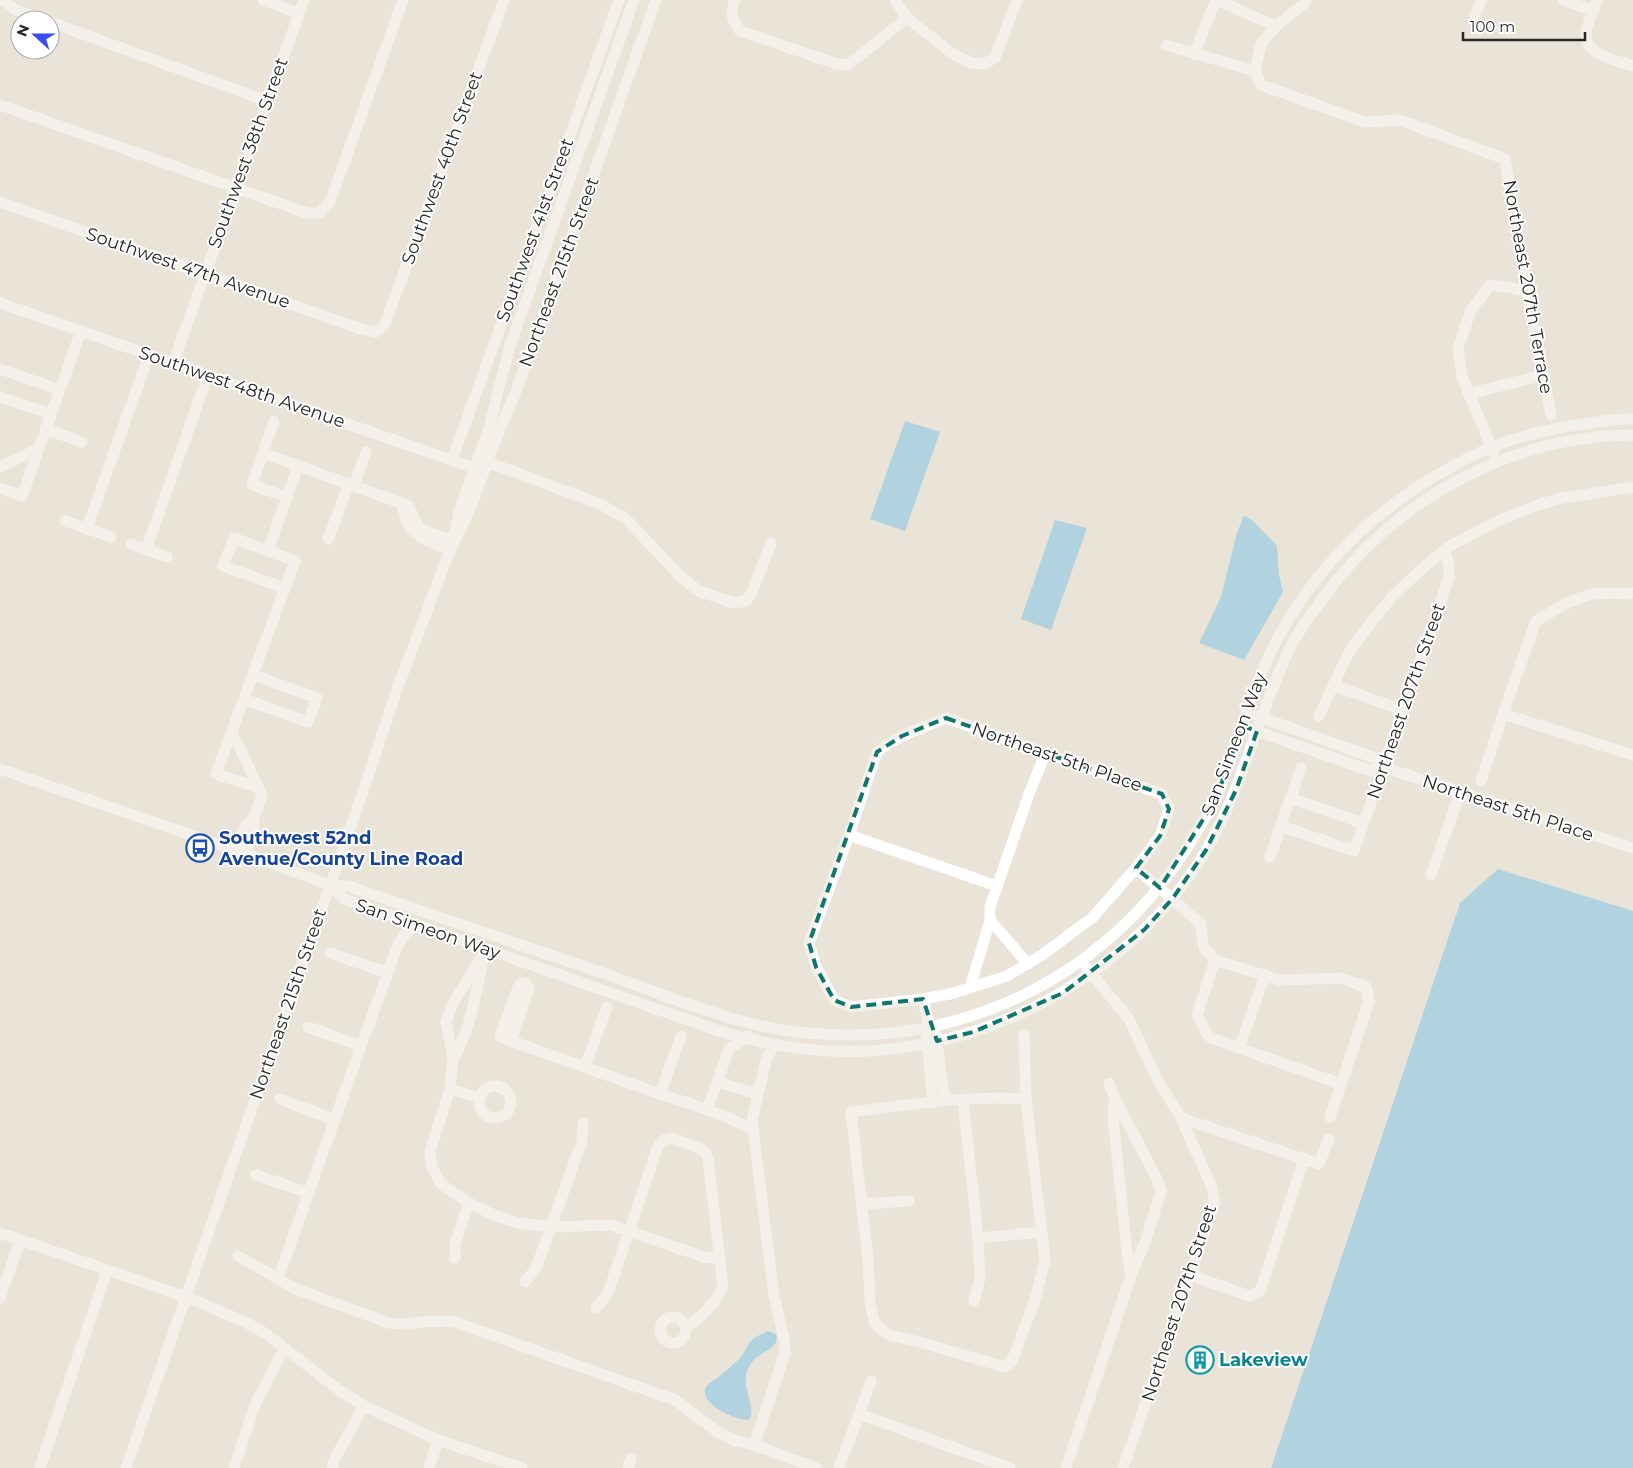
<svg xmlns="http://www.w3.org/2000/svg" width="1633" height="1468" font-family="Montserrat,sans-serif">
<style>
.water{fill:#6dbee9}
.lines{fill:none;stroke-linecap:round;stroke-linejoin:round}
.minor{stroke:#fff;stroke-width:11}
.marked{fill:none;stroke:#0f766e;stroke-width:4;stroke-dasharray:10 6;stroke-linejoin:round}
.labels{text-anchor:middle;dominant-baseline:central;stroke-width:4;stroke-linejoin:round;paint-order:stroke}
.street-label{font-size:18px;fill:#272727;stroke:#fff}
.transit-label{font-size:18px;font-weight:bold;fill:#164399;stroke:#fff;text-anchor:start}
.culture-label{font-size:18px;font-weight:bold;fill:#0d838f;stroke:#fff;text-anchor:start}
</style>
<rect width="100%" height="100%" fill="#e9e3d8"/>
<!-- water -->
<path class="water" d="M905 421 940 432 905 531 870 519Z
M1244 515 1253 521 1277 546 1279 575 1283 592 1244 660 1199 643 1221 597 1236 536Z
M1055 520 1087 528 1051 630 1021 619Z
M1498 869 1633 911V1468H1271L1460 903Z
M768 1331 776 1334C780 1348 764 1350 756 1358 752 1361 749 1366 747 1371 741 1389 757 1405 749 1420 737 1421 697 1404 706 1387 708 1383 717 1379 721 1375 728 1369 735 1363 741 1357 745 1352 747 1345 751 1341 756 1336 763 1334 768 1331Z"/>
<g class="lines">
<!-- minor -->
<path class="minor" d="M3 0 16 10 44 20
M263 0 299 13
M735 0C730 15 731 18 740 31L837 64 848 65 907 18
M895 0 907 18 953 54 971 63 984 64 995 58 1017 0
M1216 0 1276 26
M1563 0 1594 11
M1597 0C1594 9 1587 24 1586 33 1584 56 1617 60 1633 66
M1475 16 1481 0
M50 22 267 101
M1166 45 1255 71 1261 85 1365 122 1400 120 1505 159 1527 292 1551 415
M1194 54 1216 0
M1255 71 1261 44 1276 26 1305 3 1306 0
M0 105 307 213H319L330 202 403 0
M0 202 361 329 376 332 385 324 504 0
M0 303 480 470
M173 363 304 0
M0 369 60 390
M1468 394 1544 375
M0 397 51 414
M274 421 252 485 287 497
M45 429 82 442
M263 453 409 506C412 511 412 516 415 521 422 534 441 536 454 540
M1494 453 1462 377 1458 348 1471 310 1490 285 1508 287 1527 292
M452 460 619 0
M482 460 600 504 625 518 683 579 699 591 734 603 746 601 752 592 771 543
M0 467 38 449
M354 486 366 452
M0 488 22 496 81 331
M403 504C405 535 424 540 450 550
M65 521 111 537
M87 528 149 355
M455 531 459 512 490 425 498 390 512 340 634 0
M328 539 349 484
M131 544 167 557
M146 550 208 375
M268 550 298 466
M1333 685 1402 710
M244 699 308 722 317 698 253 675
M1503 714 1633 755
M1257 716 1375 758 1383 767
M1319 716 1348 654 1369 625 1391 598 1426 565 1450 546 1492 524 1532 507 1557 499 1633 487
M946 718 1162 794 1169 809 1160 836 1136 868 1092 918 1042 955 1007 976 950 994 923 999 851 1007 834 1000 816 967 809 943 849 835 877 752C897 736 922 728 946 718Z
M1251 729 1371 771 1383 767 1633 848
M232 732 262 795 254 817V831L246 854
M0 769 246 854 330 885 348 886C434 915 520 944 606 974 676 999 747 1031 821 1034 856 1036 891 1035 925 1028 1044 1004 1141 932 1200 826 1206 817 1212 808 1216 798 1221 786 1225 773 1230 761 1245 718 1258 674 1280 634 1318 566 1374 511 1442 472 1458 463 1475 454 1492 447 1522 435 1554 428 1585 424 1601 421 1617 419 1633 419
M1481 781 1503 714 1536 621 1567 603 1591 594 1633 593
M259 788 216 774 295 561 234 538 223 566 285 588
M1290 798 1363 823
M1281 826 1354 851 1449 577V566L1445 550
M849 835 997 886
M236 850 244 828 254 817
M1270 857 1301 768
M1136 868 1200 923 1204 948 1215 960 1280 980 1341 978 1366 987 1369 1001 1330 1117
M1431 875 1460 793
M330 885 344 899 719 1031C767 1045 817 1054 868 1051 1005 1043 1137 968 1207 849 1244 785 1258 713 1290 648 1300 628 1314 610 1327 593 1399 497 1512 436 1633 435
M990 920 1028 964
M481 958 452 1005 446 1022 453 1059 450 1089 430 1151 432 1167 441 1184 469 1203 494 1215 518 1223 551 1227 611 1225 704 1257 720 1259
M1215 960 1197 1015 1207 1034 1211 1038 1341 1084
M1087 968 1129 1019 1156 1077 1181 1118 1211 1185 1215 1203 1123 1468
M388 973C396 951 396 938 417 925
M970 988 990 920V907L1029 794 1046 752
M923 999 928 1020 926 1028 933 1102
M308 1027 361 1046
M1024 1034 1026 1099 1045 1260 1035 1300 1012 1361 1005 1367 916 1341 889 1335 875 1324 870 1302 868 1259 851 1112C908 1105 969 1095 1026 1099
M936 1036 945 1101
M511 1041 529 989 526 983 519 985 500 1037 511 1041C562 1059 613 1077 663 1095 693 1105 726 1114 753 1130
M775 1045 767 1057 752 1120 774 1296 784 1338 785 1353 754 1445 816 1468
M1239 1048 1265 976
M453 1059C470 1031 475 997 482 966V961
M585 1067 607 1007
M717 1082 758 1094
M479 1102a16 16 0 1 1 32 0a16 16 0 1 1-32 0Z
M450 1089 480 1098
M660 1094 681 1036
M1115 1098 1113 1116 1127 1253 1131 1275
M280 1099 335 1120
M963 1100 978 1238 980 1278 974 1301
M707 1110 729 1049 748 1036
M1181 1118 1304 1159 1260 1291 1250 1296 1198 1278 1192 1269
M1304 1159 1319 1164 1329 1139
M256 1175 309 1193
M861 1204 909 1201
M0 1233 186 1297 243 1321 265 1333 339 1390 364 1406 438 1440 522 1468
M978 1238 1041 1232
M238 1256 296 1289 389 1323 402 1324 433 1321 455 1322 675 1400 718 1432 736 1441 754 1445
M455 1258V1244L469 1203
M278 1279 361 1046 388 973 330 953
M525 1282 536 1268 551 1227 582 1141 583 1123
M0 1298 20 1240
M596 1308 608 1293 658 1146 664 1140 671 1138 699 1148 706 1153 708 1159 723 1286C720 1298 698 1322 686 1326
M660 1330a13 13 0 1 1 26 0a13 13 0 1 1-26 0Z
M859 1414 871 1381
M40 1468 107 1270
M126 1468 367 780 396 692 450 550 468 514 501 426 515 394 656 0
M234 1468 256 1402 284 1349
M332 1468 335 1458 364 1406
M429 1468 438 1440
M628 1468 631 1458
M839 1468 859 1414 1010 1468
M1066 1468 1131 1275 1145 1243 1161 1191 1157 1179 1115 1098 1109 1083"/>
</g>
<!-- marked area -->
<path d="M0 0H1633V1468H0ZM946 718 1162 794 1169 809 1160 836 1136 868 1160 888 1216 799 1242 726 1257 731 1236 790 1206 850 1173 898 1144 930 1063 993 973 1032 937 1041 923 999 851 1007 834 1000 816 967 809 943 877 752 902 736Z" fill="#e9e3d8" fill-opacity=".55" fill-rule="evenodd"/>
<path class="marked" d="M946 718 1162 794 1169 809 1160 836 1136 868 1160 888 1216 799 1242 726 1257 731 1236 790 1206 850 1173 898 1144 930 1063 993 973 1032 937 1041 923 999 851 1007 834 1000 816 967 809 943 877 752 902 736Z"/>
<!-- icons -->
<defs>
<g id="bus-ring" transform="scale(1.4375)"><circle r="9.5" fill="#fff" stroke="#1a4fb4" stroke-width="1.5"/><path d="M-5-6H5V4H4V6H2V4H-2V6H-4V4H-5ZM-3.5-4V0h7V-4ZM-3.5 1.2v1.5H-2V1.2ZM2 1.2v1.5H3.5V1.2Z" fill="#1a4fb4"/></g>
<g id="building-ring" transform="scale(1.4375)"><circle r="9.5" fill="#fff" stroke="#0f9aa8" stroke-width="1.5"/><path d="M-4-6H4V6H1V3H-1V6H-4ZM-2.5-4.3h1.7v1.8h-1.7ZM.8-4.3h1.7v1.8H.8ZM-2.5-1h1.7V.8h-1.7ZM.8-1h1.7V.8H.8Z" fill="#0f9aa8"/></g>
</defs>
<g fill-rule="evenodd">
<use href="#bus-ring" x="200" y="848"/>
<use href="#building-ring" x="1200" y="1360"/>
</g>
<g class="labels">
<!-- street labels -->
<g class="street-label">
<text transform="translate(248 153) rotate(-70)">Southwest 38th Street</text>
<text transform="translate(442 168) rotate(-70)">Southwest 40th Street</text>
<text transform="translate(535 230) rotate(-70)">Southwest 41st Street</text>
<text transform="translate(188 268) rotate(19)">Southwest 47th Avenue</text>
<text transform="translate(559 272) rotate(-70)">Northeast 215th Street</text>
<text transform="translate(1528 287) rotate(80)">Northeast 207th Terrace</text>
<text transform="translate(242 387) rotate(19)">Southwest 48th Avenue</text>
<text transform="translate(1406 701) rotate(-71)">Northeast 207th Street</text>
<text transform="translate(1234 744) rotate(-69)">San Simeon Way</text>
<text transform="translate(1057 757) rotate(19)">Northeast 5th Place</text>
<text transform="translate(1508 808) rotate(18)">Northeast 5th Place</text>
<text transform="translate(428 929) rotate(19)">San Simeon Way</text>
<text transform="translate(288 1004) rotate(-71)">Northeast 215th Street</text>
<text transform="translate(1179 1303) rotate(-72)">Northeast 207th Street</text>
</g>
<!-- transit labels -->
<g class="transit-label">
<text x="219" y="838">Southwest 52nd<tspan x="219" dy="21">Avenue/County Line Road</tspan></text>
</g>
<!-- culture labels -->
<g class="culture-label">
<text x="1219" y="1360">Lakeview</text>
</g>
</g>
<!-- north arrow -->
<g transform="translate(35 35) rotate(291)"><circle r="24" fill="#ffffff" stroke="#a9a9a9"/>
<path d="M0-4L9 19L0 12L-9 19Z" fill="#3b4ef3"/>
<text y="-8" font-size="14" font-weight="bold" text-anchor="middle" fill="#272727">N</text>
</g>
<!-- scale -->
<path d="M1463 32v8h122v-8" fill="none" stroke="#272727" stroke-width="2.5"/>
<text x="1470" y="32" font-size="15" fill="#272727" stroke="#ffffff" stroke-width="4" paint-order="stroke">100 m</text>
</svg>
